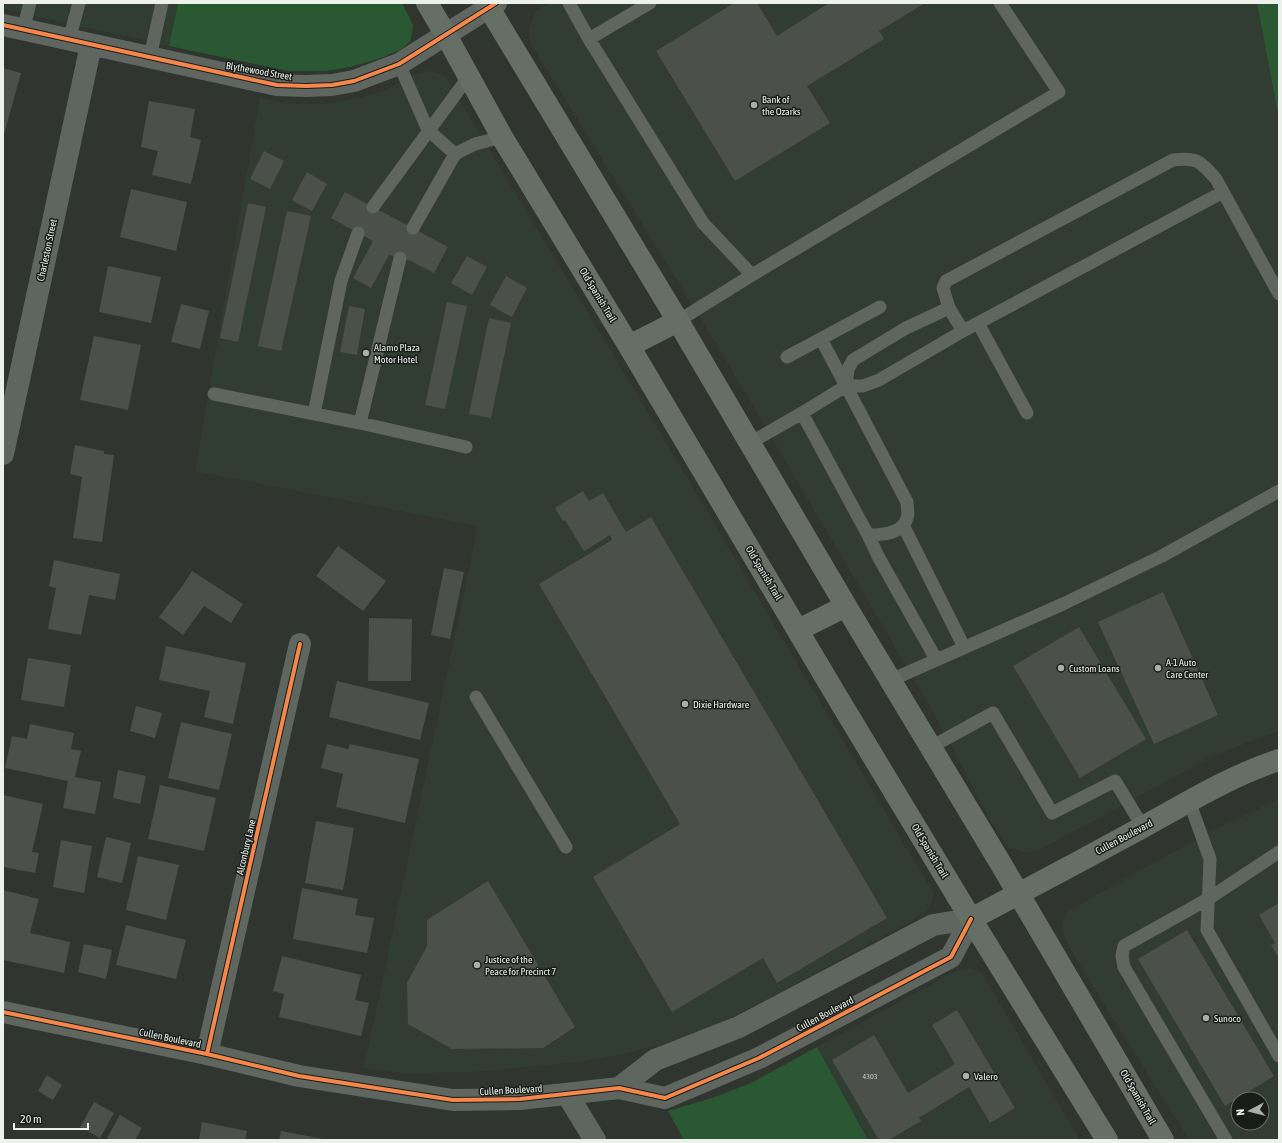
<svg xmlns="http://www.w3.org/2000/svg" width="1282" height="1143" font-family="'Asap Condensed',sans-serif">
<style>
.built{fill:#313d32;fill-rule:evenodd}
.green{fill:#2a5832}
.building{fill:#4b504b}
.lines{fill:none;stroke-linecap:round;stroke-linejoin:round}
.service{stroke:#5e665f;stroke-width:13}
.minor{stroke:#5e665f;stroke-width:22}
.tertiary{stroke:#5e665f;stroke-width:22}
.primary{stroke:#666f66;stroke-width:22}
.cycleway-casing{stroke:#191d19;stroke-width:6}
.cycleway{stroke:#f5874c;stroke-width:4}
.poi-dot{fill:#aaafaa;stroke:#191d19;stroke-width:1.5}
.labels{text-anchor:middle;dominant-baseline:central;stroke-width:3;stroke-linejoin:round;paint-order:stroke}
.number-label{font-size:8px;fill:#c4c9c4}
.street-label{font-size:10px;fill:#ecf1ec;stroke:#191d19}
.poi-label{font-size:10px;fill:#ecf1ec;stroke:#191d19;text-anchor:start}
</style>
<rect width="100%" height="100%" fill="#303530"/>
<!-- built -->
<path class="built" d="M3 3H178L169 46 3 9Z
M550 3H1257L1279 119V731L1214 755 1039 850 1024 852 1009 848 991 822 931 708 714 340 531 44 529 30 535 11Z
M429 71 439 73 447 79 695 491 934 894 930 907 922 915 766 1000 717 1024 669 1042 623 1054 577 1062 473 1072 406 1073 364 1068 478 526 195 471 260 97 278 102 296 104H324L358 98 383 91 416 74Z
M1279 799V1140H1189L1078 962 1066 940 1062 926 1065 914 1105 890 1216 829ZM1238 1099H1262V1123H1238Z
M972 968 982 973 1080 1140H868L817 1047 950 974 961 969Z"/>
<!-- green -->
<path class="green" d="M178 3H402L413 25 411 40 402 49 378 59 350 67 326 71H289L169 46Z
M1257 3H1279V119Z
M817 1047 868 1140H684L668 1111 712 1098 751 1083Z"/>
<!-- building -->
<path class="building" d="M734 3H757L777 36 829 3H925L879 31 884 39 807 86 830 123 735 181 656 51Z
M3 68 21 73 3 138Z
M149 101 195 109 190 137 201 140 191 184 152 175 158 151 141 147Z
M264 151 284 161 270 189 250 179Z
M307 172 327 184 312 211 292 200Z
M131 189 187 202 176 251 120 237Z
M345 192 448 247 434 273 411 261 389 255 371 288 353 278 373 241 331 218Z
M248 203 266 207 238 342 220 338Z
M287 211 311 216 281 351 258 346Z
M467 256 487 267 472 295 451 283Z
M108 266 161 277 151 323 99 312Z
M506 276 527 288 512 317 490 305Z
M447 302 467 306 445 409 425 405Z
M181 304 209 311 200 349 171 342Z
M349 306 365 309 357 355 340 352Z
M489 318 511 323 491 418 469 414Z
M94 336 141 345 128 410 80 400Z
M75 445 104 451V454L114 455 102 542 73 538 82 477 70 474Z
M583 491 589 501 603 493 626 532 651 517 887 918 777 983 763 958 672 1012 593 877 680 824 539 584 612 540 610 535 584 551 565 520 563 521 555 508Z
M338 546 386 581 363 611 316 576Z
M54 560 120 574 115 600 89 595 81 635 48 629 56 588 49 586Z
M444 568 464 572 450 639 431 635Z
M192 571 243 604 231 623 204 606 183 635 159 617 183 585Z
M1163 592 1218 715 1154 744 1098 622Z
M369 618 412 619 411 681H368Z
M1079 627 1146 739 1080 778 1013 666Z
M166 646 246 663 233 724 204 717 210 691 159 680Z
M28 658 71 665 64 707 21 700Z
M337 681 429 703 420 740 329 717Z
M136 706 162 713 155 738 130 731Z
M181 722 232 734 219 790 168 778Z
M30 724 74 733 71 749 81 751 75 777 101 782 95 814 63 808 68 781 5 768 12 736 27 739Z
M327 744 348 749 350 744 419 759 405 823 336 807 343 774 321 768Z
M118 770 146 776 140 804 113 798Z
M160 785 216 798 204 851 148 839Z
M3 795 43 804 32 852 39 853 35 873 3 867Z
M316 821 354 828 343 890 305 883Z
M106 837 131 843 122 883 97 877Z
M61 840 92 846 84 893 53 887Z
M138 856 179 865 166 920 126 910Z
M488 881 575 1027 543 1048 452 1049 408 1024 407 983 427 946V920Z
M302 888 358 899 355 915 374 918 367 953 293 939Z
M3 890 39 899 30 933 70 942 64 973 3 960Z
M1279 903V958L1271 945 1275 943 1259 915Z
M126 925 186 940 176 979 116 965Z
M1187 930 1274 1076 1225 1106 1138 959Z
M84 944 112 950 106 979 78 972Z
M282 956 361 975 355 1000 369 1003 361 1036 279 1017 284 994 273 991Z
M957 1010 1015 1108 990 1123 969 1087 922 1116 919 1117 921 1121 889 1140H879L832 1060 874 1035 908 1093 955 1064 932 1025Z
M47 1075 62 1085 53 1100 38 1091Z
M94 1102 114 1113 100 1138 80 1127Z
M120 1115 142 1128 135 1140H111L107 1138Z
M202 1122 247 1131 245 1140H199Z
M281 1131 323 1139V1140H279Z"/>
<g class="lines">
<!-- service -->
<path class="service" d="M569 3 589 39 703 223 752 275
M23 30 30 3
M589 39 650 3
M69 40 79 3
M150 57 162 3
M399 64 428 130 455 154
M1223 192 963 331 949 308 943 288 946 281 1173 160C1197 157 1200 161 1216 179L1279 294
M373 207 469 76
M413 228 455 154 475 144 502 137
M678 321 752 275 1059 92 1000 3
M978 323 1027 413
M821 339 846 386
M787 357 880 307
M846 386 848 369 853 360 906 328 949 308
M846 386H863L879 380 963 331
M214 394 360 423 466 447
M314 414 341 281 358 233
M360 423 400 258
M750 443 802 413 846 386 907 502C907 507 909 513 907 518 903 534 881 535 868 535L802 413
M903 525 964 647
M868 535 879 558 936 659
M891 680 1063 604 1162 556 1279 491
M476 697 566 847
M931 747 993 713 1052 813 1115 781 1143 827
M1189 801 1210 859 1207 930 1279 1056
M1226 1140 1124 967 1122 956 1124 946 1208 899 1279 852"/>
<!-- minor -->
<path class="minor" d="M3 25 277 85 306 86 332 85 354 81 399 64 496 3
M3 454 91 45
M207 1054 300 644
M567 1094 595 1140"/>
<!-- tertiary -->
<path class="tertiary" d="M3 1012 207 1054 299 1076 453 1100 520 1099 619 1088 665 1098 759 1058 951 957 971 919
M619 1088 655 1060 739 1027 933 925 971 919"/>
<!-- primary -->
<path class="primary" d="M427 3 446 35 502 137 629 346 836 695 971 919 1107 1140
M486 3 678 321 853 618 1001 864 1163 1140
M629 346 678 321
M798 630 846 606
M971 919C1028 889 1086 858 1143 827 1187 803 1230 776 1279 760"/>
<!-- cycleway casing -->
<g class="cycleway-casing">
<path id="cycleway" d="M3 25 277 85 306 86 332 85 354 81 399 64 496 3
M3 1012 207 1054 299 1076 453 1100 520 1099 619 1088 665 1098 759 1058 951 957 971 919
M207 1054 300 644"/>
</g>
<!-- cycleway -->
<use href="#cycleway" class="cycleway"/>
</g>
<!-- markers -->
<g class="poi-dot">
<circle cx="754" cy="105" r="4"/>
<circle cx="366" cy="353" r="4"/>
<circle cx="1061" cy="668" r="4"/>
<circle cx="1158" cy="668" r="4"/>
<circle cx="685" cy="704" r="4"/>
<circle cx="477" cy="965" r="4"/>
<circle cx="1206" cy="1018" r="4"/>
<circle cx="966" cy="1076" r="4"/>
</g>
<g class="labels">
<!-- number labels -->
<g class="number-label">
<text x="870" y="1076">4303</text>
</g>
<!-- street labels -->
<g class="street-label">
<text transform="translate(259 71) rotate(10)">Blythewood Street</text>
<text transform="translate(47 250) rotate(-78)">Charleston Street</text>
<text transform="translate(598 295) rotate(59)">Old Spanish Trail</text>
<text transform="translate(764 573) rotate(59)">Old Spanish Trail</text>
<text transform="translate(1124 837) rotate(-28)">Cullen Boulevard</text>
<text transform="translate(246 847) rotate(-77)">Alconbury Lane</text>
<text transform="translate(930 851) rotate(59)">Old Spanish Trail</text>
<text transform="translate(825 1014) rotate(-28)">Cullen Boulevard</text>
<text transform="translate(170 1038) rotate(12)">Cullen Boulevard</text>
<text transform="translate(511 1090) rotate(-3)">Cullen Boulevard</text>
<text transform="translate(1138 1097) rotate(60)">Old Spanish Trail</text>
</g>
<!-- poi labels -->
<g class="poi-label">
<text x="762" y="99">Bank of<tspan x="762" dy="12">the Ozarks</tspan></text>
<text x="374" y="347">Alamo Plaza<tspan x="374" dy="12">Motor Hotel</tspan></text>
<text x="1166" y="662">A-1 Auto<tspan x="1166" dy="12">Care Center</tspan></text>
<text x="1069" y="668">Custom Loans</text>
<text x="693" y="704">Dixie Hardware</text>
<text x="485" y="959">Justice of the<tspan x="485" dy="12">Peace for Precinct 7</tspan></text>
<text x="1214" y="1018">Sunoco</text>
<text x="974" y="1076">Valero</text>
</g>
</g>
<!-- border -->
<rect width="1282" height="1143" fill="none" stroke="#ecf1ec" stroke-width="8"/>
<!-- north arrow -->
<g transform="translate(1250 1111) rotate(263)"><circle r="19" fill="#191d19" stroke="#6d726d"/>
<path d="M0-3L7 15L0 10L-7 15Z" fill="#aaafaa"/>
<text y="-6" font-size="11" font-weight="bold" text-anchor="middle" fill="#ecf1ec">N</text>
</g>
<!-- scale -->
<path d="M14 1123v6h74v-6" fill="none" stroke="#ecf1ec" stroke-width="2"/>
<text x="20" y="1123" font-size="12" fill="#ecf1ec" stroke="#191d19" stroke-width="3" paint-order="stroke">20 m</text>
</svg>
